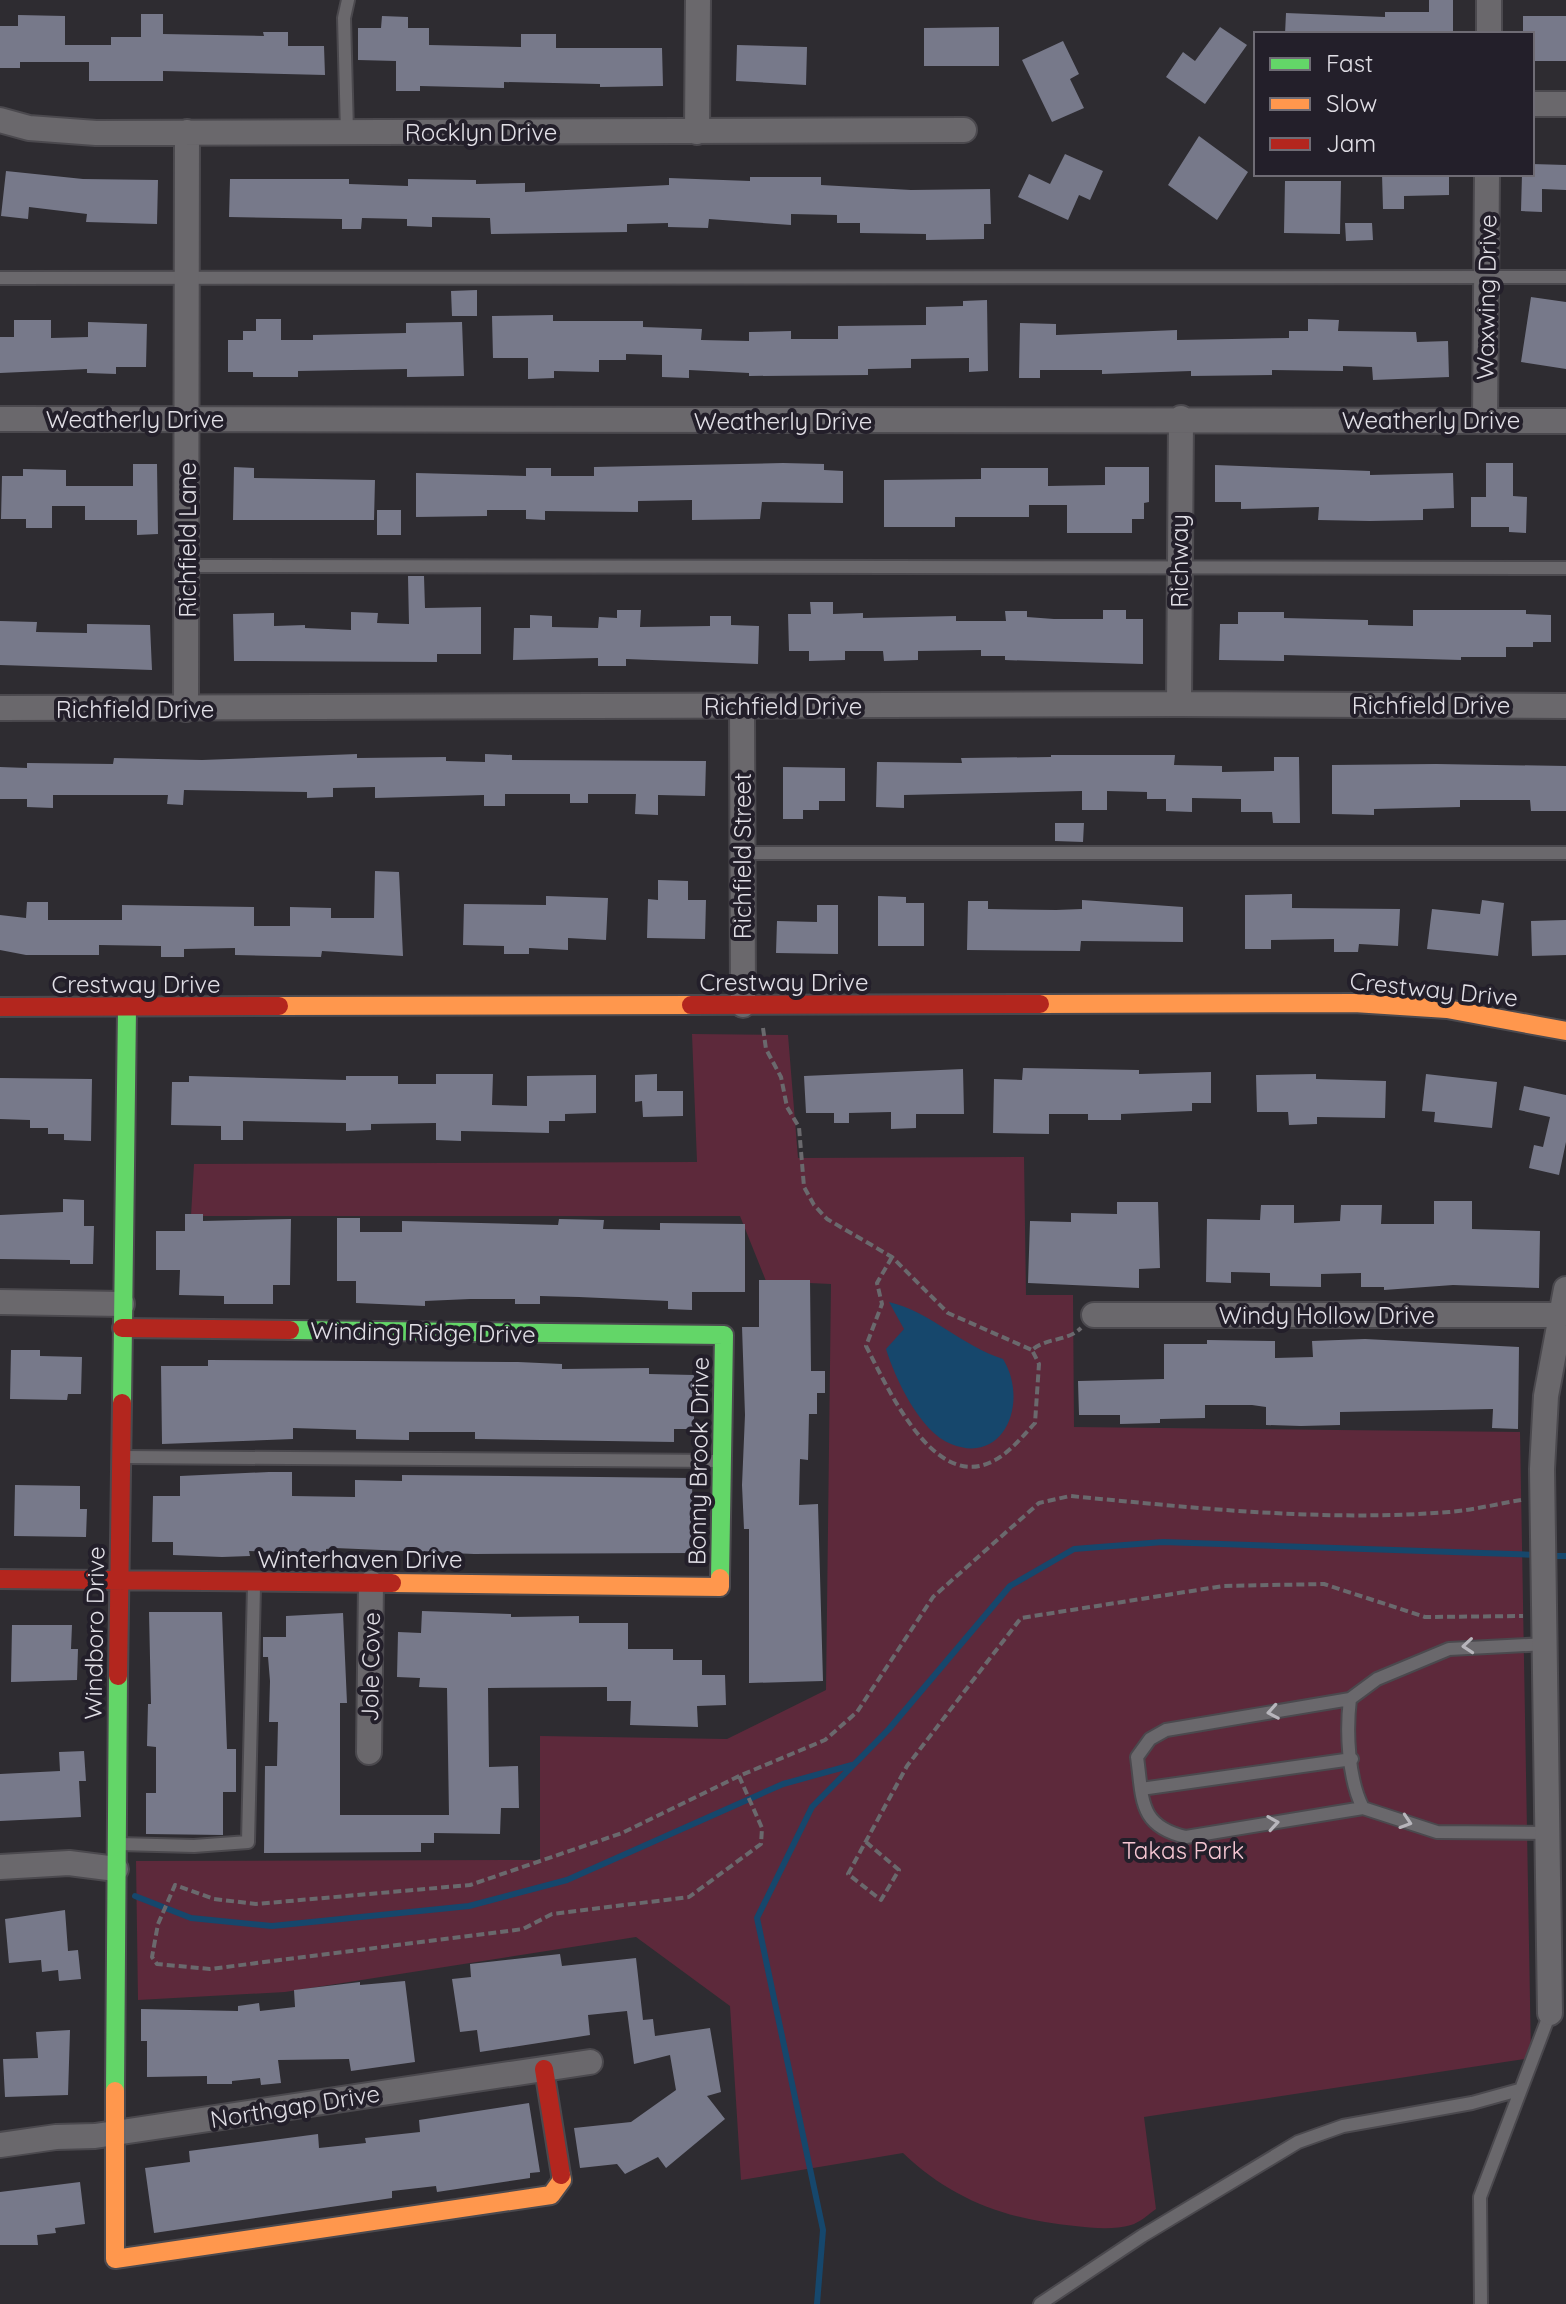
<svg xmlns="http://www.w3.org/2000/svg" width="1566" height="2304" font-family="Quicksand,sans-serif">
<style>
.green{fill:#5d293b}
.water{fill:#16476c}
.lines{fill:none;stroke-linecap:round;stroke-linejoin:round}
.stream{stroke:#16476c;stroke-width:6}
.building{fill:#77798a}
.lane-casing{stroke:#4b494e;stroke-width:16}
.street-casing{stroke:#4b494e;stroke-width:28}
.fast-casing{stroke:#4b494e;stroke-width:22}
.slow-casing{stroke:#4b494e;stroke-width:22}
.jam-casing{stroke:#4b494e;stroke-width:22}
.path{stroke:#6a696d;stroke-width:4;stroke-dasharray:8 4;stroke-linecap:butt}
.lane{stroke:#6a686c;stroke-width:12}
.street{stroke:#6a686c;stroke-width:24}
.fast{stroke:#63d668;stroke-width:18}
.slow{stroke:#ff974d;stroke-width:18}
.jam{stroke:#b3261e;stroke-width:18}
.oneway{stroke:#b7b5bb}
.labels{text-anchor:middle;dominant-baseline:central;stroke-width:8;stroke-linejoin:round;paint-order:stroke}
.street-label{font-size:24px;fill:#e1dfe6;stroke:#231f2a}
.park-label{font-size:24px;fill:#f6c7d3;stroke:#231f2a}
</style>
<rect width="100%" height="100%" fill="#2e2c31"/>
<!-- green -->
<path class="green" d="M692 1034 788 1035 798 1158 1024 1157 1026 1295H1073L1074 1427 1520 1432 1531 2058 1144 2117 1156 2209C1149 2214 1139 2223 1131 2225 1114 2230 1092 2228 1075 2226 1008 2220 952 2200 903 2153L741 2180 730 2006 636 1937 285 1992 138 2000 136 1861 540 1860V1736L727 1739 826 1690 831 1284 766 1281 740 1216H191L194 1164 697 1162Z"/>
<!-- water -->
<path class="water" d="M889 1302C931 1312 962 1346 1003 1359 1029 1401 1005 1466 951 1444 920 1432 895 1378 886 1349L904 1329Z"/>
<g class="lines">
<!-- stream -->
<path class="stream" d="M1549 1556H1566
M135 1896 191 1918 272 1926 469 1906 567 1880 783 1784 852 1765
M817 2304 823 2230 757 1918 812 1807 889 1729 1010 1586 1074 1549 1163 1542 1538 1555"/>
</g>
<!-- building -->
<path class="building" d="M1429 0H1453V34H1285L1286 13 1385 17V12H1429Z
M141 14H163V34L264 36 263 32H288V46H324L325 75 163 71V81H89V62H20V68H0V26H18V15L65 16V45H111V37H141Z
M382 16 408 17V28H429V45L521 47V34H556V48H662L663 86 600 87V84L504 82V88L420 86V91H396V61L358 60V28H381Z
M1523 16H1566V61H1532V34H1523Z
M999 27V66H924V28Z
M1220 27 1247 45 1205 104 1166 77 1183 52 1195 61Z
M1063 41 1079 74 1070 79 1084 108 1052 122 1022 60Z
M737 45 807 47 806 85 736 81Z
M1199 136 1248 172 1217 220 1168 185Z
M1065 154 1103 171 1090 200 1079 195 1068 220 1018 197 1029 174 1050 184Z
M1532 164 1566 165V190L1542 189V212L1521 211 1522 174H1532Z
M6 171 83 179 158 180 157 224 86 222 87 214 29 207 28 219 1 216Z
M1382 174H1449V195L1404 196V209H1383Z
M750 177H821V185L911 190 990 189 991 224H984V239L926 240V234L860 233V223H837V215L791 214V225L709 219 708 228 668 227V223L627 224V232L491 234 490 218 432 217V227L407 226V219L362 218 361 229H342V219L229 217 230 179H349V184L408 186V179L476 180V184L525 183V192L669 185V178L750 181Z
M1285 181H1341L1340 234 1284 233Z
M1345 223H1372L1373 240 1346 241Z
M477 290V316H452L451 291Z
M1531 297 1566 302V369L1521 362Z
M987 300 988 371 969 372V358L911 359V368L868 369V375L749 376V373L689 370V378L662 377V355L626 354V360H599V372L554 371V378L528 379V358H493L492 316 553 315V321H643V327L702 329 701 340 749 341V332L791 331V339H838V326L926 325V307L963 306V301Z
M256 319H281V340H313V335L406 333V323L462 322 464 376 407 377V369L298 371V377H253V372H228V340H243V331H256Z
M1308 319 1339 320 1338 331 1416 332 1417 342 1448 341 1449 377 1373 380 1372 367 1343 366V371L1272 370V375L1191 376V371L1102 374V370H1040V378H1019L1020 323 1056 324V335L1177 330V340L1289 338V331H1308Z
M14 320H51V338L88 337V322L147 324 146 367H116V374L87 373V369L0 373V337H14Z
M783 463 824 464V470L843 471V503L762 502 760 519 692 520V500L638 501V512L545 511V520L526 519V510H487V516L416 517V473L526 476V468H551V476H594V467Z
M1486 463H1513V496L1527 497 1526 533 1509 532V527H1471V497H1486Z
M133 464H157L158 534 137 535V520H85V506H52V528H26V519H1L2 476H23V469L66 470V486H133Z
M1215 465 1370 471V475L1453 473 1454 508 1423 509V520L1370 521 1318 520 1319 507 1241 509V502H1215Z
M234 467 254 468V478L375 480 374 520H233Z
M1105 467H1149V502L1144 503V519H1132V533H1067V505H1029V517H955V527H884V480L981 479V468H1048V486L1105 485Z
M377 510H401V535H377Z
M408 576H424L425 608 481 607V654H437V662L234 661 233 614 274 613V626L305 625V628L351 630V612L378 613 377 623 409 624Z
M810 602H833V614L863 613V618L956 616V621H1006L1005 611H1027V617L1054 619H1103V610H1126V619H1143V664L1005 660V656H981V650L918 651V660L884 661 883 651H845V660L809 661V651H789L788 614H811Z
M617 610H641L640 627 710 626V616H731V625L759 626 758 664 626 659V666H598V658L513 660 514 628H530V615L552 616V627L598 628 599 617 617 618Z
M1413 610H1526V614L1551 615V642H1533V647H1506V657H1461V660L1284 655V661L1219 660 1220 624H1238V612H1284V618L1368 620V625L1413 626Z
M0 621 37 622 36 632 87 633V624L150 625 152 670 0 665Z
M357 754V758L446 757V761L485 762V754L512 755V760L706 761 705 796 658 795V815L635 814 636 794H588V803H570V794H505V806H484V795L375 798V787L333 788V797L307 798V792L184 790 183 805 167 804 168 795H53V808L27 807V799H0V767L27 768V763L113 764 114 758 202 760Z
M1051 755H1175L1174 765 1222 766V772L1274 771V757H1299L1300 823H1273L1272 812H1241V799L1192 798V812L1166 811V799H1147V792L1107 791V810H1082V791L904 795V808L876 807 877 762 962 763 961 758 1051 757Z
M1436 764 1566 766V811H1531L1530 800H1460V807L1374 809V815L1332 814V765Z
M783 767 845 768V801H819V810H803V819H783Z
M1055 823H1084L1083 842 1055 841Z
M375 871 399 872 403 956 322 951 321 957 235 955V948L184 949V957H161V946L99 945V955H26L0 950V915L26 918 27 902H48V920H122V905L254 907V926H290V907L331 908V918H374Z
M658 880 688 881V900H706L705 939 647 938 648 899 658 900Z
M1292 894V908L1400 909 1398 946 1359 944 1358 952H1334V939L1271 940V949H1245V895Z
M546 896 608 898 606 940 568 938V950L529 948V954H504V946L463 945 464 904 546 905Z
M878 896 906 897V903H924V946H878Z
M1082 900 1183 907V942L1081 941 1080 951 967 950 968 901H988V909L1056 910 1082 909Z
M1482 900 1504 903 1498 956 1427 949 1432 909 1480 914Z
M817 905H838V954L776 953 777 921 817 922Z
M1566 920V955L1532 956 1531 921Z
M1023 1068 1139 1070V1074L1211 1072V1103H1192V1111L1121 1114V1120H1088V1114H1049V1134L993 1133 994 1079 1022 1080Z
M963 1069 964 1114H916V1128L891 1129V1112L849 1113V1123H834V1113H806L804 1076Z
M436 1074H493L492 1105 527 1106V1076L596 1075V1113L565 1114V1121H549V1133L461 1131V1141L436 1140V1123L371 1124V1130L346 1131V1123L243 1121V1140H221V1126L171 1125 172 1082H189V1076L346 1080V1076H398V1084H436Z
M657 1074V1091H683V1116L643 1117 642 1101 635 1102V1075Z
M1316 1074V1079L1386 1081 1385 1118 1317 1117V1124L1289 1125 1288 1112H1257L1256 1075Z
M1426 1074 1497 1082 1492 1128 1434 1122 1435 1112 1422 1111Z
M0 1078 92 1079 91 1141 64 1140V1134H48V1128H30V1120L0 1119Z
M1524 1086 1566 1095V1142L1559 1175 1529 1168 1534 1145 1543 1147 1550 1117 1519 1110Z
M63 1199 84 1200V1226H94L93 1264H70V1260L0 1259V1215L63 1212Z
M1434 1201H1472V1229L1540 1231 1539 1288 1453 1285 1384 1290V1287H1361V1273L1321 1274V1287L1270 1286V1273L1231 1272V1283L1206 1282 1207 1219 1260 1220 1261 1205H1294V1223L1340 1221 1341 1205H1382L1381 1224H1434Z
M1117 1202H1158L1160 1268 1139 1269V1288L1028 1283 1030 1221 1071 1222V1213L1117 1214Z
M185 1214H203V1221L291 1219 290 1285H273V1304H224V1296L179 1295 180 1270H156V1231H185Z
M337 1218H360V1232H402V1221L558 1225 559 1219 604 1220 603 1229 660 1230V1223L745 1224V1292H692V1310L668 1309V1301L579 1297 540 1296V1304H515V1299H470L425 1301V1306L356 1303V1281H337Z
M759 1280H810L811 1371H825V1393H817V1414H809L808 1460 800 1459 799 1505 818 1504 823 1681 749 1683V1529H744L742 1485 745 1415 742 1327H759Z
M1365 1339 1519 1347 1518 1429 1492 1428 1493 1409 1340 1412V1425L1301 1426 1266 1425V1407L1252 1405H1205V1418L1160 1419V1423L1120 1424V1415H1079L1078 1381 1164 1379V1344H1207V1340L1275 1341V1358L1313 1357 1312 1341Z
M11 1350H40V1356L82 1357 81 1394H68L67 1400 10 1399Z
M208 1360 518 1362 562 1364V1369L649 1368V1374L694 1375V1429H674V1442L475 1439V1432H409V1440L356 1439V1430L293 1428V1439L162 1444 161 1366H208Z
M269 1472H292V1496L355 1497V1480L402 1481V1475L692 1478 693 1553 474 1554 335 1548 326 1549V1555L249 1551 250 1556 222 1557 173 1555V1542H152L153 1496H180V1476Z
M15 1485 80 1486V1509H87L86 1537 14 1536Z
M422 1611 511 1614V1617L579 1616V1623H628V1649H673V1660H702V1675H725L726 1705 697 1706 698 1727 630 1725 631 1701H607V1687L488 1688 489 1767 518 1766 519 1808H501L500 1834 434 1833V1843H421V1852L264 1853 265 1766H277L278 1722H269L270 1681 268 1657H263V1637H286V1616L343 1613 347 1703H340V1815H449L447 1688 419 1687 420 1678 397 1677 398 1632 421 1633Z
M149 1612H222L227 1749H236V1792H223V1835L146 1834V1793H156V1747L147 1746 148 1704H151Z
M12 1625H72L71 1649H78L77 1680 11 1682Z
M84 1751 86 1781H79L81 1817 0 1821V1774L60 1771 59 1752Z
M65 1910 68 1951 78 1950 81 1979 59 1981 58 1970 42 1972 41 1960 9 1963 5 1919Z
M560 1954 562 1966 636 1958 643 2020 653 2019 655 2036 710 2028 721 2092 707 2096 725 2119 666 2168 658 2157 625 2174 617 2164 580 2168 574 2128 631 2122 676 2090 670 2055 634 2064 627 2011 588 2015 590 2035 480 2052 477 2030 460 2032 452 1979 471 1977 470 1964Z
M405 1981 415 2062 351 2071 349 2059 278 2060 281 2083 261 2085 260 2078 232 2081V2084H207V2076L147 2077V2041H141V2009L238 2011V2006L259 2003 260 2011 295 2007 294 1990 360 1982V1985Z
M70 2030 68 2095 5 2097 3 2059 38 2058 36 2032Z
M529 2103 540 2172 530 2173V2178L437 2192 436 2186 392 2191V2198L154 2233 145 2168 190 2162 189 2151 318 2134 319 2148 366 2143 365 2138 420 2132 419 2120Z
M80 2182 85 2224 55 2228 56 2233 37 2235 38 2245H0V2192Z"/>
<g class="lines">
<!-- lane casing -->
<g class="lane-casing">
<path id="lane" d="M347 132 344 18 348 0
M0 278 1566 277
M187 566 1566 568
M742 853H1566
M124 1457 721 1461
M1546 1644 1449 1649 1377 1679 1350 1699C1346 1731 1348 1779 1363 1808L1437 1832 1550 1833
M1350 1699 1166 1730 1150 1739 1137 1757C1143 1799 1138 1826 1186 1837L1363 1808
M1141 1789 1352 1759
M119 1844 194 1846 248 1842 254 1586
M1040 2304 1142 2236 1298 2142 1343 2126 1472 2103 1519 2090
M1481 2304 1480 2197 1550 2013"/>
</g>
<!-- street casing -->
<g class="street-casing">
<path id="street" d="M1489 0V34
M1532 104H1566
M0 120 29 128 96 133 964 130
M697 132 698 0
M0 419 1566 421
M1485 421 1487 174
M1179 704 1181 418
M742 707 743 1005
M0 708 1179 704 1566 706
M186 709 187 132
M0 1302 122 1304
M1094 1315H1560
M369 1752 371 1583
M0 1867 69 1863 116 1869
M1550 2013 1542 1469 1546 1396 1566 1289
M0 2145 56 2137 95 2136 590 2062"/>
</g>
<!-- fast casing -->
<g class="fast-casing">
<path id="fast" d="M290 1330 724 1335 720 1578
M122 1403 127 1009
M115 2091 118 1676"/>
</g>
<!-- slow casing -->
<g class="slow-casing">
<path id="slow" d="M1040 1004 1354 1003 1447 1009 1566 1031
M279 1006 691 1005
M392 1583 720 1587V1578
M115 2091V2259L551 2195 562 2180 561 2175"/>
</g>
<!-- jam casing -->
<g class="jam-casing">
<path id="jam" d="M691 1005 1040 1004
M0 1007 279 1006
M122 1328 290 1330
M0 1579 392 1583
M118 1676 122 1403
M544 2069 561 2175"/>
</g>
<!-- path -->
<path class="path" d="M763 1028 766 1049 781 1077 787 1107 799 1127 804 1187 814 1205 827 1219 892 1257 948 1313 1032 1350
M892 1257 877 1283 882 1304 866 1346C886 1384 931 1488 989 1463 1008 1455 1021 1438 1035 1423L1039 1364 1032 1350C1047 1337 1067 1342 1081 1328
M739 1776 762 1828 761 1844 689 1897 552 1914 523 1929 210 1969 157 1964 152 1957 158 1924 175 1885 214 1899 256 1904 470 1885 622 1833 739 1776 825 1740 857 1712 933 1597 1039 1503 1070 1496C1195 1508 1324 1522 1449 1512 1473 1510 1497 1504 1521 1500
M866 1842 899 1870 881 1900 848 1874 907 1766 1021 1618 1223 1586 1324 1584 1425 1617 1523 1616"/>
<!-- lane -->
<use href="#lane" class="lane"/>
<!-- street -->
<use href="#street" class="street"/>
<!-- fast -->
<use href="#fast" class="fast"/>
<!-- slow -->
<use href="#slow" class="slow"/>
<!-- jam -->
<use href="#jam" class="jam"/>
</g>
<!-- one-way arrows -->
<defs><path id="oneway-chevron" d="M-2-3.5L2.5 0L-2 3.5" fill="none" stroke-width="1.6" stroke-linecap="round" stroke-linejoin="round" transform="scale(2)"/></defs>
<g class="oneway">
<use href="#oneway-chevron" transform="translate(1468 1646) rotate(175)"/>
<use href="#oneway-chevron" transform="translate(1273 1712) rotate(170)"/>
<use href="#oneway-chevron" transform="translate(1406 1822) rotate(18)"/>
<use href="#oneway-chevron" transform="translate(1273 1823) rotate(-9)"/>
</g>
<g class="labels">
<!-- street labels -->
<g class="street-label">
<text x="481" y="132">Rocklyn Drive</text>
<text transform="translate(1486 297) rotate(-89)">Waxwing Drive</text>
<text x="135" y="419">Weatherly Drive</text>
<text x="1431" y="420">Weatherly Drive</text>
<text x="783" y="421">Weatherly Drive</text>
<text transform="translate(187 540) rotate(-90)">Richfield Lane</text>
<text transform="translate(1179 561) rotate(-90)">Richway</text>
<text x="1431" y="705">Richfield Drive</text>
<text x="783" y="706">Richfield Drive</text>
<text x="135" y="709">Richfield Drive</text>
<text transform="translate(742 856) rotate(-90)">Richfield Street</text>
<text x="784" y="982">Crestway Drive</text>
<text x="136" y="984">Crestway Drive</text>
<text transform="translate(1434 989) rotate(6)">Crestway Drive</text>
<text x="1327" y="1315">Windy Hollow Drive</text>
<text transform="translate(423 1332) rotate(1)">Winding Ridge Drive</text>
<text transform="translate(698 1461) rotate(-89)">Bonny Brook Drive</text>
<text x="360" y="1559">Winterhaven Drive</text>
<text transform="translate(94 1633) rotate(-89)">Windboro Drive</text>
<text transform="translate(370 1667) rotate(-89)">Jole Cove</text>
<text transform="translate(295 2106) rotate(-9)">Northgap Drive</text>
</g>
<!-- park labels -->
<g class="park-label">
<text x="1183" y="1850">Takas Park</text>
</g>
</g>
<!-- legend -->
<rect x="1254" y="32" width="280" height="144" fill="#231f2a" stroke="#6f6c75" stroke-width="2"/>
<rect x="1270" y="58" width="40" height="12" fill="#63d668" stroke="#6f6c75" stroke-width="2"/>
<text x="1326" y="72" font-size="24" fill="#e1dfe6">Fast</text>
<rect x="1270" y="98" width="40" height="12" fill="#ff974d" stroke="#6f6c75" stroke-width="2"/>
<text x="1326" y="112" font-size="24" fill="#e1dfe6">Slow</text>
<rect x="1270" y="138" width="40" height="12" fill="#b3261e" stroke="#6f6c75" stroke-width="2"/>
<text x="1326" y="152" font-size="24" fill="#e1dfe6">Jam</text>
</svg>
